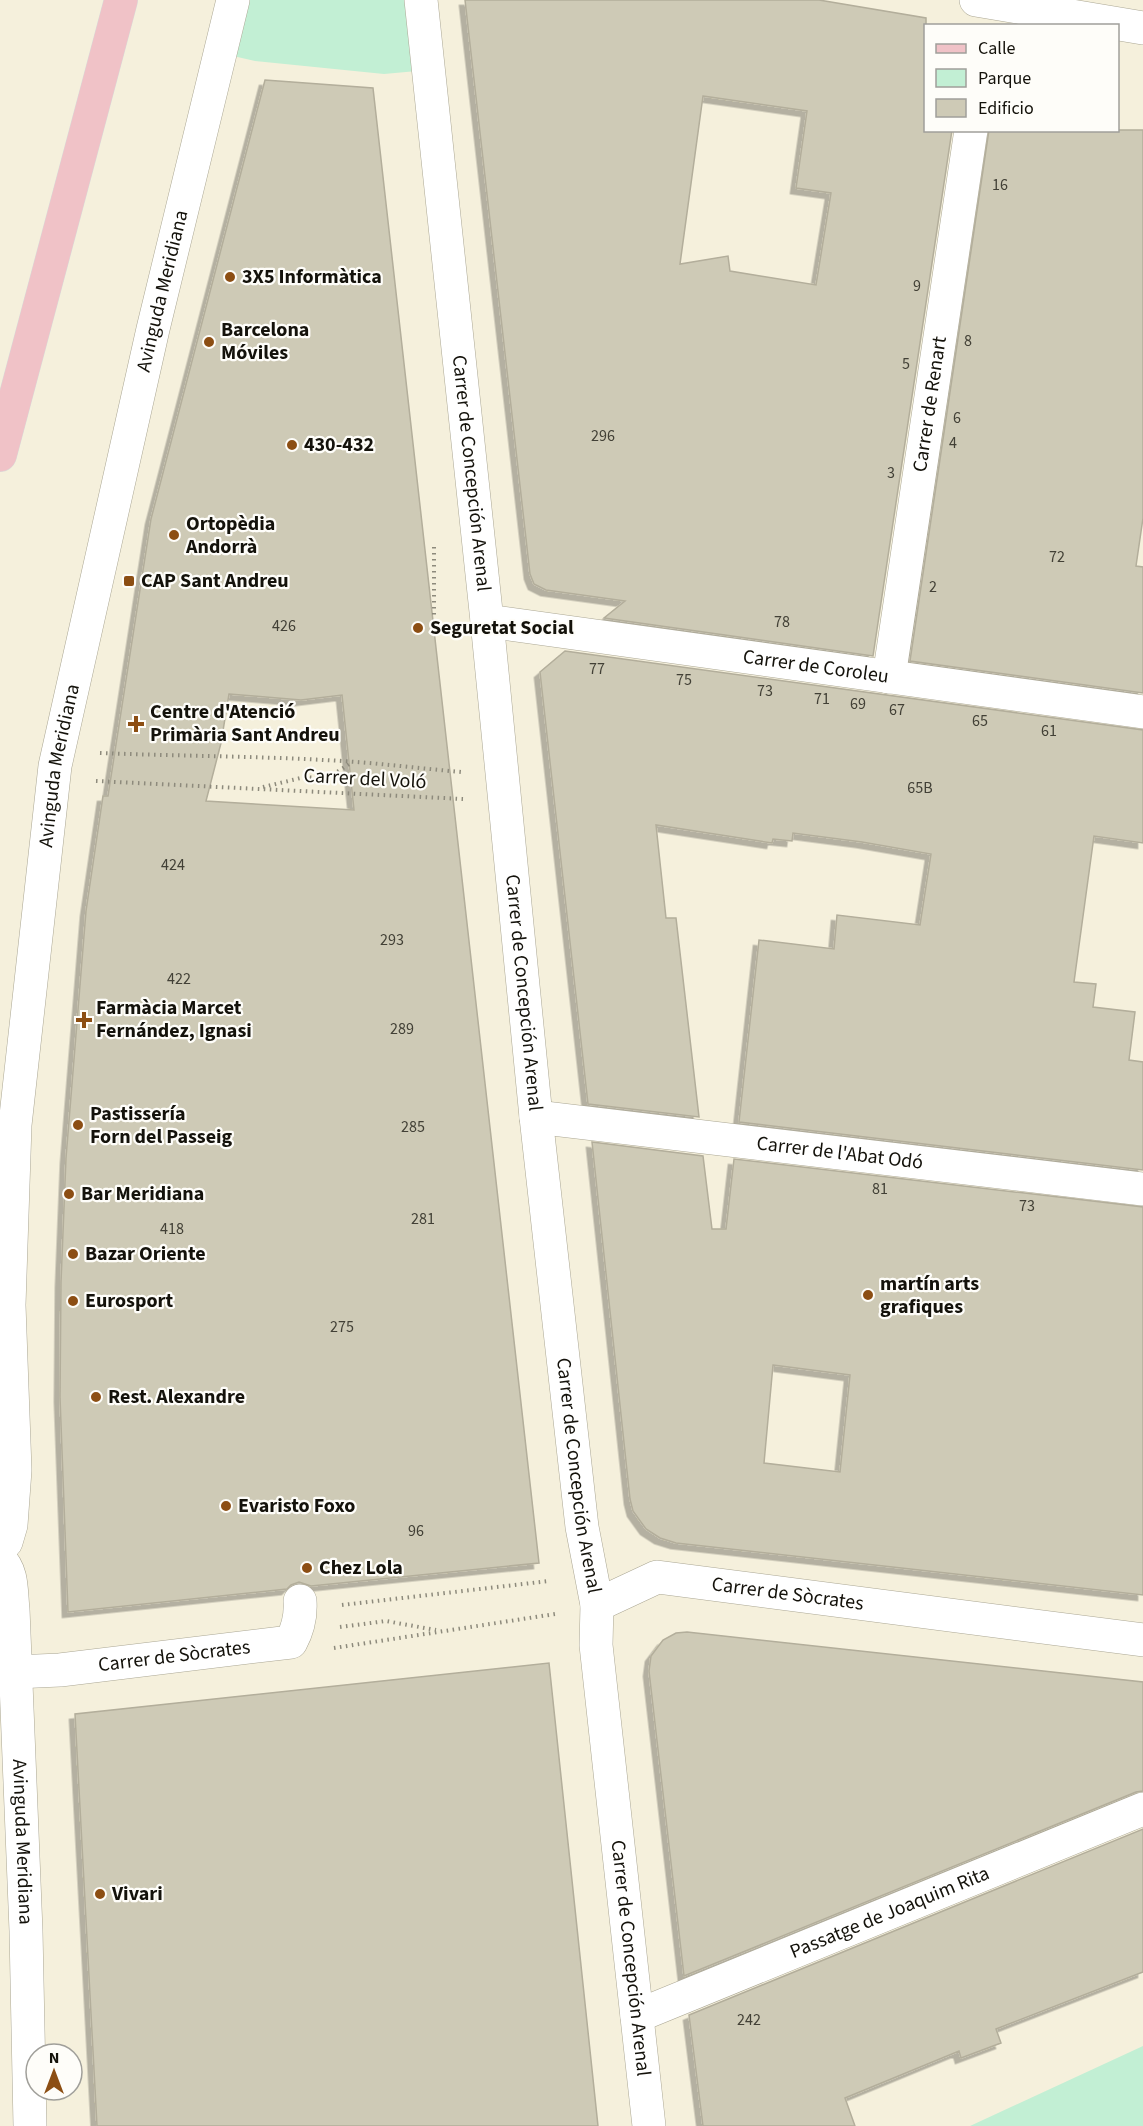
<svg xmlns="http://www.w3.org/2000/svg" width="1143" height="2126" font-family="'Source Sans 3',sans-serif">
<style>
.green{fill:#c2efd4}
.building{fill:#cecab6;stroke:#b3ae9b;stroke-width:1.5;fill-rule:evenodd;filter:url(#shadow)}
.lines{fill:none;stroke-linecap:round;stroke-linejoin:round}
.minor-casing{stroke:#aba794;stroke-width:34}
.major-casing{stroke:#d9d9d8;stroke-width:34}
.path{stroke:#8d8a7c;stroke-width:4;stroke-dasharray:1.5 4.5;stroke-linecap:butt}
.minor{stroke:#fff;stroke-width:33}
.major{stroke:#f0c2c7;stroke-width:33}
.poi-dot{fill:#8c4e13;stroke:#fefdf9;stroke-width:2}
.labels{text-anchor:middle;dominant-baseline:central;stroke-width:4.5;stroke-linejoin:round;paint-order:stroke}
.number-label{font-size:16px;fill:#424036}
.poi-label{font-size:20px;font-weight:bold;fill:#14120b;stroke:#fefdf9;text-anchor:start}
.street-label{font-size:20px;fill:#14120b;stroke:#fefdf9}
</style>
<defs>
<filter id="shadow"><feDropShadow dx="-5.5" dy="5.5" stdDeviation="0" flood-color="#0004"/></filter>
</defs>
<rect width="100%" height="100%" fill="#f5f0dc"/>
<!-- green -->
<path class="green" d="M233 0H421L428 70 384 74 255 61 220 53Z
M1143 2046V2126H970Z"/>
<!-- building -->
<path class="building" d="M465 0H819L926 18V130H952L873 656 604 618 625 601 546 590 534 584 530 574ZM703 96 807 111 796 188 831 193 816 285 730 271 728 256 680 264Z
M265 80 373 88 539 1563 311 1586 299 1582 291 1585 287 1589 68 1612 60 1397 61 1282 66 1158 86 911 103 796H108L151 519ZM229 694 301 700 342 695 354 810 206 801 221 743Z
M989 130H1143V518L1136 566 1143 567V693L910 661Z
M565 651 1143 730V843L1094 836 1074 982 1096 984 1093 1007 1135 1012 1129 1060 1143 1062V1170L739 1122 759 940 834 949 837 915 920 925 931 854 862 842 793 833 792 841 773 839 772 843 656 825 666 918H676L699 1117 588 1104 540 672Z
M592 1142 703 1156 712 1229H726L734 1159 1143 1207V1595L676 1543 660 1538 646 1529 633 1511 630 1499ZM773 1365 850 1375 840 1472 764 1463Z
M687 1632 1143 1682V1791L1136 1792 684 1976 649 1671 651 1656 663 1640 676 1633Z
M549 1663 598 2126H97L75 1714Z
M1143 1829V1972L996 2029 1001 2043 961 2058 959 2051 845 2098 855 2126H703L689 2015Z"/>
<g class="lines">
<!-- minor casing -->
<g class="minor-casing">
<g id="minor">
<path id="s1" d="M421 0 487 621 536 1117 582 1527 597 1605 596 1645 649 2126"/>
<path d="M976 0 1143 28"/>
<path id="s2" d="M487 621 1143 712"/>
<path id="s3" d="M889 677 971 130"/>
<path id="s4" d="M536 1117 1143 1189"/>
<path id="s5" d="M0 1547 6 1542 11 1525 15 1470 9 1305 15 1125 55 766 153 329 233 0"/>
<path id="s6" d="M0 1560C13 1571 11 1593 13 1609L26 1931 30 2126"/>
<path id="s7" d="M597 1605 657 1577 1143 1640"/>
<path id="s8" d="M15 1672 60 1670 291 1642C298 1629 301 1615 300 1601"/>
<path id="s9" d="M637 2016 1143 1809"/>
</g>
</g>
<!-- major casing -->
<g class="major-casing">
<path id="major" d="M0 455 121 0"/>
</g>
<!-- path -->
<path class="path" d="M434 547V623L444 630
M100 753C175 756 250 756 324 760 370 762 416 768 461 772
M96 781 463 799
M263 787 305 777 326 779 351 763
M342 1605 549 1581
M340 1627 386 1621 436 1630
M334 1648 555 1614"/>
<!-- minor -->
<use href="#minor" class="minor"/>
<!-- major -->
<use href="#major" class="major"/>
</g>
<!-- markers -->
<g class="poi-dot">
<circle cx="230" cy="277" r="6"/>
<circle cx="209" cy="342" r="6"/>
<circle cx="292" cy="445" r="6"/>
<circle cx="174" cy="535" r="6"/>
<rect x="123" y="575" width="12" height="12" rx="3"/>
<circle cx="418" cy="628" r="6"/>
<path d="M133 715h6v6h6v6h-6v6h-6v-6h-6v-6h6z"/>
<path d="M81 1011h6v6h6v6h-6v6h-6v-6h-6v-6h6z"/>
<circle cx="78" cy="1125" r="6"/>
<circle cx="69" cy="1194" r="6"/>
<circle cx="73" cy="1254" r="6"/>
<circle cx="868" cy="1295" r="6"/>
<circle cx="73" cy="1301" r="6"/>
<circle cx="96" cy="1397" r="6"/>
<circle cx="226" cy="1506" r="6"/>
<circle cx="307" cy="1568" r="6"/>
<circle cx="100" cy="1894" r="6"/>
</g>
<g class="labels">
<!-- number labels -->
<g class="number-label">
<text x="1000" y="185">16</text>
<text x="917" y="286">9</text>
<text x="968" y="341">8</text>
<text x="906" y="364">5</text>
<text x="957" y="418">6</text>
<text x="603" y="436">296</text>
<text x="953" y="443">4</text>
<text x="891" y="473">3</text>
<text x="1057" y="557">72</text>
<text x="933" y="587">2</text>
<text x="782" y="622">78</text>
<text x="284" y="626">426</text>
<text x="597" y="669">77</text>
<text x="684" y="680">75</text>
<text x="765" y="691">73</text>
<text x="822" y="699">71</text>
<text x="858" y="704">69</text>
<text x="897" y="710">67</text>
<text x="980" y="721">65</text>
<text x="1049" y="731">61</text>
<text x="920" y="788">65B</text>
<text x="173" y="865">424</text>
<text x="392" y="940">293</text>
<text x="179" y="979">422</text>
<text x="402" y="1029">289</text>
<text x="413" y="1127">285</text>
<text x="880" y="1189">81</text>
<text x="1027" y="1206">73</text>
<text x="423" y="1219">281</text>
<text x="172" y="1229">418</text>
<text x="342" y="1327">275</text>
<text x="416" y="1531">96</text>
<text x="749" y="2020">242</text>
</g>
<!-- poi labels -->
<g class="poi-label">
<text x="242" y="277">3X5 Informàtica</text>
<text x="221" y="330">Barcelona<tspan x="221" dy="23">Móviles</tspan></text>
<text x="304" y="445">430-432</text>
<text x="186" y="524">Ortopèdia<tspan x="186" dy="23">Andorrà</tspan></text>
<text x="141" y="581">CAP Sant Andreu</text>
<text x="430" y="628">Seguretat Social</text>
<text x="150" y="712">Centre d'Atenció<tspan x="150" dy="23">Primària Sant Andreu</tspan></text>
<text x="96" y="1008">Farmàcia Marcet<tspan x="96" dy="23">Fernández, Ignasi</tspan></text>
<text x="90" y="1114">Pastissería<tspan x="90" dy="23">Forn del Passeig</tspan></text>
<text x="81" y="1194">Bar Meridiana</text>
<text x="85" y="1254">Bazar Oriente</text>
<text x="880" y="1284">martín arts<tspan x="880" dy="23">grafiques</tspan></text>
<text x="85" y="1301">Eurosport</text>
<text x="108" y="1397">Rest. Alexandre</text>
<text x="238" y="1506">Evaristo Foxo</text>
<text x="319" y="1568">Chez Lola</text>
<text x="112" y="1894">Vivari</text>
</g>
<!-- street labels -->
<g class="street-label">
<text stroke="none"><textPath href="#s5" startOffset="1274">Avinguda Meridiana</textPath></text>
<text stroke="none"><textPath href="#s3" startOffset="276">Carrer de Renart</textPath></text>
<text stroke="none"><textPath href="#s1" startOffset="476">Carrer de Concepción Arenal</textPath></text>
<text stroke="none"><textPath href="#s2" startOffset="332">Carrer de Coroleu</textPath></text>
<text stroke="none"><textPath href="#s5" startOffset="788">Avinguda Meridiana</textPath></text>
<text transform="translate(365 779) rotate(3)">Carrer del Voló</text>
<text stroke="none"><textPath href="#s1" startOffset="998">Carrer de Concepción Arenal</textPath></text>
<text stroke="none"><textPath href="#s4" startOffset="306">Carrer de l'Abat Odó</textPath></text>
<text stroke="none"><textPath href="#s1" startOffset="1484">Carrer de Concepción Arenal</textPath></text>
<text stroke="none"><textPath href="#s7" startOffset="198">Carrer de Sòcrates</textPath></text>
<text stroke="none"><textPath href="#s8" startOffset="160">Carrer de Sòcrates</textPath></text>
<text stroke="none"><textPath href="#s6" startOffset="285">Avinguda Meridiana</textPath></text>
<text stroke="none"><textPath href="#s9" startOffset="273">Passatge de Joaquim Rita</textPath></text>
<text stroke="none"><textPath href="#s1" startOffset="1970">Carrer de Concepción Arenal</textPath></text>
</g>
</g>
<!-- legend -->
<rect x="924" y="24" width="195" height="108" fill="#fefdf9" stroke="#a09f9a" stroke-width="1.5"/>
<rect x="936" y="44" width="30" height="9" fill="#f0c2c7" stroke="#a09f9a" stroke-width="1.5"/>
<text x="978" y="54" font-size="18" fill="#14120b">Calle</text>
<rect x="936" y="69" width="30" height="18" fill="#c2efd4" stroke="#a09f9a" stroke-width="1.5"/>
<text x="978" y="84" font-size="18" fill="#14120b">Parque</text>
<rect x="936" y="99" width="30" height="18" fill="#cecab6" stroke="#a09f9a" stroke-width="1.5"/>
<text x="978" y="114" font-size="18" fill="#14120b">Edificio</text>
<!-- north arrow -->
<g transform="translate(54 2072)"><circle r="28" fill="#fefdf9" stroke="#a09f9a" stroke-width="1.5"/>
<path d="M0-4.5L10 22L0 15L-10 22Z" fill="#8c4e13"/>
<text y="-9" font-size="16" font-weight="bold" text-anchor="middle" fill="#14120b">N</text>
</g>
</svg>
